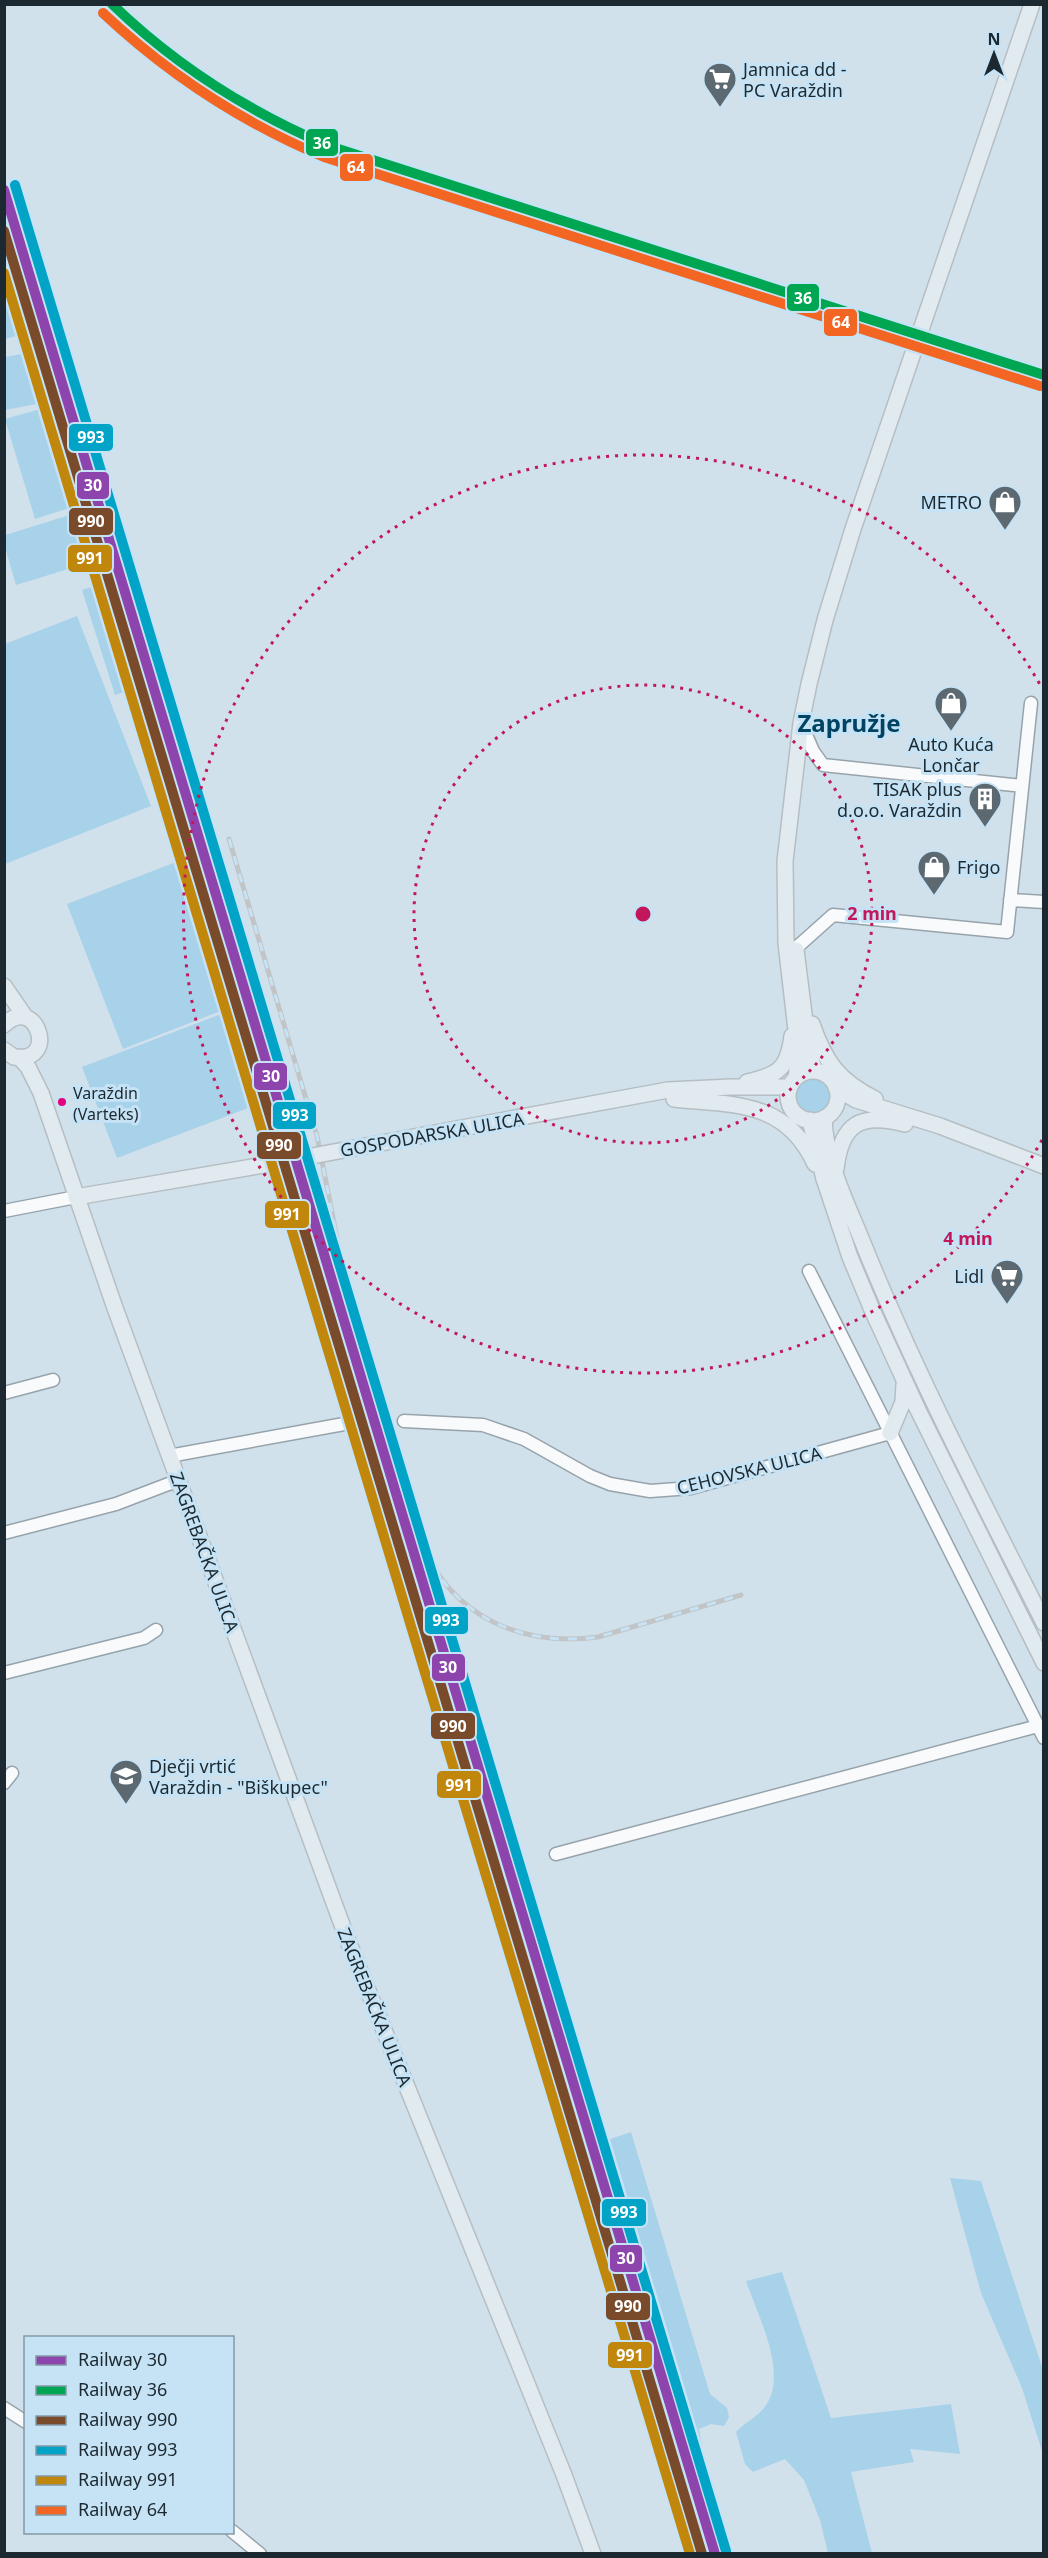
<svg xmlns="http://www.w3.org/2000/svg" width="1048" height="2558" font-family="'Noto Sans',sans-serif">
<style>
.green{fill:#a8d1ea}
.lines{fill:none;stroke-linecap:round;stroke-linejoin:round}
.minor-casing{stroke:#97a3ab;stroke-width:15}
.major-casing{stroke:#b5bec3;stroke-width:18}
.minor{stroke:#f8fafc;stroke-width:12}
.major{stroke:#e0eaef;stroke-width:15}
.rail-casing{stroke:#c1c5c7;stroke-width:5}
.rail{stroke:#c6e3f6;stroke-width:3;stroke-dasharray:9;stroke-linecap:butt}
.major-bridge-casing{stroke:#b5bec3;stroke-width:18;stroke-linecap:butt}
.major-bridge{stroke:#e0eaef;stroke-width:15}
.rail-1-casing{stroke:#c6e3f6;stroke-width:15}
.rail-2-casing{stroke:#c6e3f6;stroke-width:15}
.rail-3-casing{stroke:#c6e3f6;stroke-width:15}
.rail-4-casing{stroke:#c6e3f6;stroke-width:15}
.rail-5-casing{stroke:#c6e3f6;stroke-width:15}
.rail-6-casing{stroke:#c6e3f6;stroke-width:15}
.rail-1{stroke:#8e44ad;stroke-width:10}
.rail-2{stroke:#00a651;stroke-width:10}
.rail-3{stroke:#7a4b2a;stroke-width:10}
.rail-4{stroke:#01a3c6;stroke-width:10}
.rail-5{stroke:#c0870c;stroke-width:10}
.rail-6{stroke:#f26522;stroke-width:10}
.ring{fill:none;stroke:#c2185b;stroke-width:3;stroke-dasharray:3 6}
.bus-dot{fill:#e5007d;stroke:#c6e3f6;stroke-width:2}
.labels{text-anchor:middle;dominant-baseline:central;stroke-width:6;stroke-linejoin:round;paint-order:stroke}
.bus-label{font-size:16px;fill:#1d2930;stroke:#c6e3f6;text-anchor:start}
.poi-label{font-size:18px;fill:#1d2930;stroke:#c6e3f6;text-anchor:start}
.street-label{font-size:18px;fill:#1d2930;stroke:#c6e3f6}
.district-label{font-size:24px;font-weight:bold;fill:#004362;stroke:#c6e3f6}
.centre{fill:#c2185b;stroke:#c6e3f6;stroke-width:3}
.ring-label{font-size:18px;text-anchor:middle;font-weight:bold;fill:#c2185b;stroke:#c6e3f6;stroke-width:6;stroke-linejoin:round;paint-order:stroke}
.line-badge{stroke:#c6e3f6;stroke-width:2}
.badge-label{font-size:16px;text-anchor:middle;font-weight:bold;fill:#fff}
</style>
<rect width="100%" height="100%" fill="#d1e1eb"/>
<!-- green -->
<path class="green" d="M4 188 47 328 5 339H4Z
M38 351 47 402 5 410V357Z
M54 405 85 503 35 519 5 419Z
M76 513 91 562 16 585 5 547V535Z
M107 582 140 687 115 695 82 590Z
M77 616 151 806 5 864V644Z
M176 862 231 1007 123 1049 67 904Z
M229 1011 264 1102 117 1158 82 1067Z
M793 1096a19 19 0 1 1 38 0a19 19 0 1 1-38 0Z
M631 2132 710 2394 727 2408 729 2417 724 2426 711 2424 699 2429 706 2467 697 2470 601 2142Z
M950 2178 981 2181 1043 2370V2454L1022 2388 981 2293Z
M782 2272 831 2418 951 2404 960 2454 910 2449 914 2462 851 2472 872 2553H828L820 2520 804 2480 785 2459 753 2472 745 2464 736 2432C744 2423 756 2418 764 2408 790 2376 758 2316 746 2281Z"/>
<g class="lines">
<!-- minor casing -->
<g class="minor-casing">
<path id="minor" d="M801 723 813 751 823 765 1022 786
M1010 900 1044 902
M796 948 833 915 1007 932 1031 703
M4 1211 76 1197
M809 1271 1044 1738
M4 1393 53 1380
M404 1421 483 1425 524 1439 590 1476 610 1484 650 1491 691 1488 890 1433
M169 1456 355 1422
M4 1533 116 1504 179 1480
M4 1673 144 1638 156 1630
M4 1783 12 1773
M556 1854 1038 1726
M4 2408 26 2422
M232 2531 260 2554"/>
</g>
<!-- major casing -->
<g class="major-casing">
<path id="major" d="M796 950 809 1054 815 1071
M4 986 26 1018
M812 1024C825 1062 838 1080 875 1099
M4 1025C36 993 60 1064 14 1057L4 1050
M19 1057 28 1067 41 1093 115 1308 348 1941 564 2475 593 2554
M788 1096a25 25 0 1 1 50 0a25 25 0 1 1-50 0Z
M796 1077 799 1056 786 943 785 861 801 723 809 684 825 620 853 529 1032 4
M747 1082C778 1075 788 1069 792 1036
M836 1088 856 1100 940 1126 1044 1166
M674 1099C733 1105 786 1100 815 1164
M824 1118C825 1163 849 1207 865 1248 917 1376 982 1500 1044 1623
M810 1120 824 1179 850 1257 873 1312 918 1410 1044 1663
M451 1130 668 1090 731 1087H789
M836 1169C841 1124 860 1112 905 1124
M76 1197 264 1165
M890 1433 903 1402 904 1384"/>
</g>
<!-- minor -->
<use href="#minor" class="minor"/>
<!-- major -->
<use href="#major" class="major"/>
<!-- rail casing -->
<g class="rail-casing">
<path id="rail" d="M229 839 317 1136 352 1315
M350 1308C364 1356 379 1405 393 1453 402 1483 409 1516 422 1545 454 1618 522 1647 598 1637L741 1595"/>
</g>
<!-- rail -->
<use href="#rail" class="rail"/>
<!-- major-bridge casing -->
<g class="major-bridge-casing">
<path id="major-bridge" d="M264 1165 451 1130"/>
</g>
<!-- major-bridge -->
<use href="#major-bridge" class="major-bridge"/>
<!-- rail-1 casing -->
<g class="rail-1-casing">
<path id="rail-1" d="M4 190 715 2554"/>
</g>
<!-- rail-2 casing -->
<g class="rail-2-casing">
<path id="rail-2" d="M112 4C176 66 247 111 329 146L1044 375"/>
</g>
<!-- rail-3 casing -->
<g class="rail-3-casing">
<path id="rail-3" d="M4 231 702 2554"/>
</g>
<!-- rail-4 casing -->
<g class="rail-4-casing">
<path id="rail-4" d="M15 185 726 2551"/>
</g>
<!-- rail-5 casing -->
<g class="rail-5-casing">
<path id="rail-5" d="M4 273 690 2554"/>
</g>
<!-- rail-6 casing -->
<g class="rail-6-casing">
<path id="rail-6" d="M103 13C169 75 241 122 324 157L1040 386"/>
</g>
<!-- rail-1 -->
<use href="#rail-1" class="rail-1"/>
<!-- rail-2 -->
<use href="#rail-2" class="rail-2"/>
<!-- rail-3 -->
<use href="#rail-3" class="rail-3"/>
<!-- rail-4 -->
<use href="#rail-4" class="rail-4"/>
<!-- rail-5 -->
<use href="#rail-5" class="rail-5"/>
<!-- rail-6 -->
<use href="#rail-6" class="rail-6"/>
</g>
<!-- distance rings -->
<g class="ring">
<circle cx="643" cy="914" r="229"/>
<path d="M1042 1140A459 459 0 1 1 1042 688"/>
</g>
<!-- icons -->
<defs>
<g id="supermarket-pin" transform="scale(1.725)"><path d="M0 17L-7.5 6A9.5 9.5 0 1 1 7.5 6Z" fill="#5c6971" stroke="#c6e3f6"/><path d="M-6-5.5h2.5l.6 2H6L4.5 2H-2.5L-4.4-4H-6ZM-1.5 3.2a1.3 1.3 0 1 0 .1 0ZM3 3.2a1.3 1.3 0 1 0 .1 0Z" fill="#fff"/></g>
<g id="shop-pin" transform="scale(1.725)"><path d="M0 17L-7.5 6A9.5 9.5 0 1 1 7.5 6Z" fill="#5c6971" stroke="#c6e3f6"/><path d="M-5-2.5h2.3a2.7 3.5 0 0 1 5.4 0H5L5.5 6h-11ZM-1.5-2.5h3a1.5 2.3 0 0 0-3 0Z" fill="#fff"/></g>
<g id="building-pin" transform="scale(1.725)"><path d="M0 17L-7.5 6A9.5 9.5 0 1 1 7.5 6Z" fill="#5c6971" stroke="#c6e3f6"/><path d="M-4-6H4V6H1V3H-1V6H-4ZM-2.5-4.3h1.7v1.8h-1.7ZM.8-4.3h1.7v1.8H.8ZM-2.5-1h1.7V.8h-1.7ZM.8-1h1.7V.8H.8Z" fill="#fff"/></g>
<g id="school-pin" transform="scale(1.725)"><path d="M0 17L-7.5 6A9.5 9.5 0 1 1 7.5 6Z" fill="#5c6971" stroke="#c6e3f6"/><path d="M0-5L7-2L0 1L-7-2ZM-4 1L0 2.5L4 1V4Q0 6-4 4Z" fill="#fff"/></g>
</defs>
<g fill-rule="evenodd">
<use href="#supermarket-pin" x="720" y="79"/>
<use href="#shop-pin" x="1005" y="502"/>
<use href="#shop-pin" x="951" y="703"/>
<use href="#building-pin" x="985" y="799"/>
<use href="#shop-pin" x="934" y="867"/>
<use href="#supermarket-pin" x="1007" y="1276"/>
<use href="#school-pin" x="126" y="1776"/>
</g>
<!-- markers -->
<circle class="bus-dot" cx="62" cy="1102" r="5"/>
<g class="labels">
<!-- bus labels -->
<g class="bus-label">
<text x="73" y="1093">Varaždin<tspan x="73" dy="21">(Varteks)</tspan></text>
</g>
<!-- poi labels -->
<g class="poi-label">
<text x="743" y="69">Jamnica dd -<tspan x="743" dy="21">PC Varaždin</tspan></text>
<text x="982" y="502" text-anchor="end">METRO</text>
<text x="951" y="744" text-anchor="middle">Auto Kuća<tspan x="951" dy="21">Lončar</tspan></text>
<text x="962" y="789" text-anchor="end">TISAK plus<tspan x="962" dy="21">d.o.o. Varaždin</tspan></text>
<text x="957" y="867">Frigo</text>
<text x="984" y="1276" text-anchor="end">Lidl</text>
<text x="149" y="1766">Dječji vrtić<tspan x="149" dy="21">Varaždin - "Biškupec"</tspan></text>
</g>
<!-- street labels -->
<g class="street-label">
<text transform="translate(432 1134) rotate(-10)">GOSPODARSKA ULICA</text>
<text transform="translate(749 1470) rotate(-14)">CEHOVSKA ULICA</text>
<text transform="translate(205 1552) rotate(70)">ZAGREBAČKA ULICA</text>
<text transform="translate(375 2007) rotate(68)">ZAGREBAČKA ULICA</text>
</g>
<!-- district labels -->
<g class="district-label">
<text x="849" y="722">Zapružje</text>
</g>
</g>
<circle cx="643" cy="914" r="9" class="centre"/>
<g class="ring-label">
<text x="872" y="920">2 min</text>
<text x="968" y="1245">4 min</text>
</g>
<g class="line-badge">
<rect x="305" y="128" width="34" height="29" rx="6" fill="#00a651"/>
<rect x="339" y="153" width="35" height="29" rx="6" fill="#f26522"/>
<rect x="786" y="283" width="34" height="29" rx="6" fill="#00a651"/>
<rect x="823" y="308" width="35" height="29" rx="6" fill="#f26522"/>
<rect x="68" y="423" width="46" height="29" rx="6" fill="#01a3c6"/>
<rect x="76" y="471" width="34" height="29" rx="6" fill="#8e44ad"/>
<rect x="68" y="507" width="46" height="29" rx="6" fill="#7a4b2a"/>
<rect x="67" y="544" width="46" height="29" rx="6" fill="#c0870c"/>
<rect x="253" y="1062" width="35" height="29" rx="6" fill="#8e44ad"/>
<rect x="272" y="1101" width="45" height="29" rx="6" fill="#01a3c6"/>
<rect x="256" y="1131" width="46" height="29" rx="6" fill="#7a4b2a"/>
<rect x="264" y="1200" width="46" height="29" rx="6" fill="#c0870c"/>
<rect x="424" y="1606" width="45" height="29" rx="6" fill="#01a3c6"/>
<rect x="431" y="1653" width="35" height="29" rx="6" fill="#8e44ad"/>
<rect x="430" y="1712" width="46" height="28" rx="6" fill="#7a4b2a"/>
<rect x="436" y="1770" width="46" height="29" rx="6" fill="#c0870c"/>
<rect x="601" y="2198" width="46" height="29" rx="6" fill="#01a3c6"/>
<rect x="609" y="2244" width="34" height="29" rx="6" fill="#8e44ad"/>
<rect x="605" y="2292" width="46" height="29" rx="6" fill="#7a4b2a"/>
<rect x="607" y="2341" width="46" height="28" rx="6" fill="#c0870c"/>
</g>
<g class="badge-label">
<text x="322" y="149">36</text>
<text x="356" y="173">64</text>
<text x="803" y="304">36</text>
<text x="841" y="328">64</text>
<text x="91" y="443">993</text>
<text x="93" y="491">30</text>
<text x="91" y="527">990</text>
<text x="90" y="564">991</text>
<text x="271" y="1082">30</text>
<text x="295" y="1121">993</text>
<text x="279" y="1151">990</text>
<text x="287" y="1220">991</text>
<text x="446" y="1626">993</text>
<text x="448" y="1673">30</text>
<text x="453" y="1732">990</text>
<text x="459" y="1791">991</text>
<text x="624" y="2218">993</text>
<text x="626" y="2264">30</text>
<text x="628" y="2312">990</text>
<text x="630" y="2361">991</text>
</g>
<!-- border -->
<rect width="1048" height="2558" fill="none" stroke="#1d2930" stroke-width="12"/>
<!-- legend -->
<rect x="24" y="2336" width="210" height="198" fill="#c6e3f6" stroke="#8299a7" stroke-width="1.5"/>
<rect x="36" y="2356" width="30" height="9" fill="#8e44ad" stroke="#8299a7" stroke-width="1.5"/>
<text x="78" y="2366" font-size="18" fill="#1d2930">Railway 30</text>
<rect x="36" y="2386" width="30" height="9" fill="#00a651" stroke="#8299a7" stroke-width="1.5"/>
<text x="78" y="2396" font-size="18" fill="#1d2930">Railway 36</text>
<rect x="36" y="2416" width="30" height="9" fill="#7a4b2a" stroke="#8299a7" stroke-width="1.5"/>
<text x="78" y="2426" font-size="18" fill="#1d2930">Railway 990</text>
<rect x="36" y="2446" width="30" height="9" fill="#01a3c6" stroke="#8299a7" stroke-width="1.5"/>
<text x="78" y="2456" font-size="18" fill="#1d2930">Railway 993</text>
<rect x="36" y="2476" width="30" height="9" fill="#c0870c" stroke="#8299a7" stroke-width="1.5"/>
<text x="78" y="2486" font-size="18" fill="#1d2930">Railway 991</text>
<rect x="36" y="2506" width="30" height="9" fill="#f26522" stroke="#8299a7" stroke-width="1.5"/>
<text x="78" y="2516" font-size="18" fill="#1d2930">Railway 64</text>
<!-- north arrow -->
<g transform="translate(994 54)" stroke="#c6e3f6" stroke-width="4.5" paint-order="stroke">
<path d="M0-4.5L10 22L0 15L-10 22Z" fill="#1d2930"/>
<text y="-9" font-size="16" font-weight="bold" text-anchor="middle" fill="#1d2930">N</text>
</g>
</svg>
